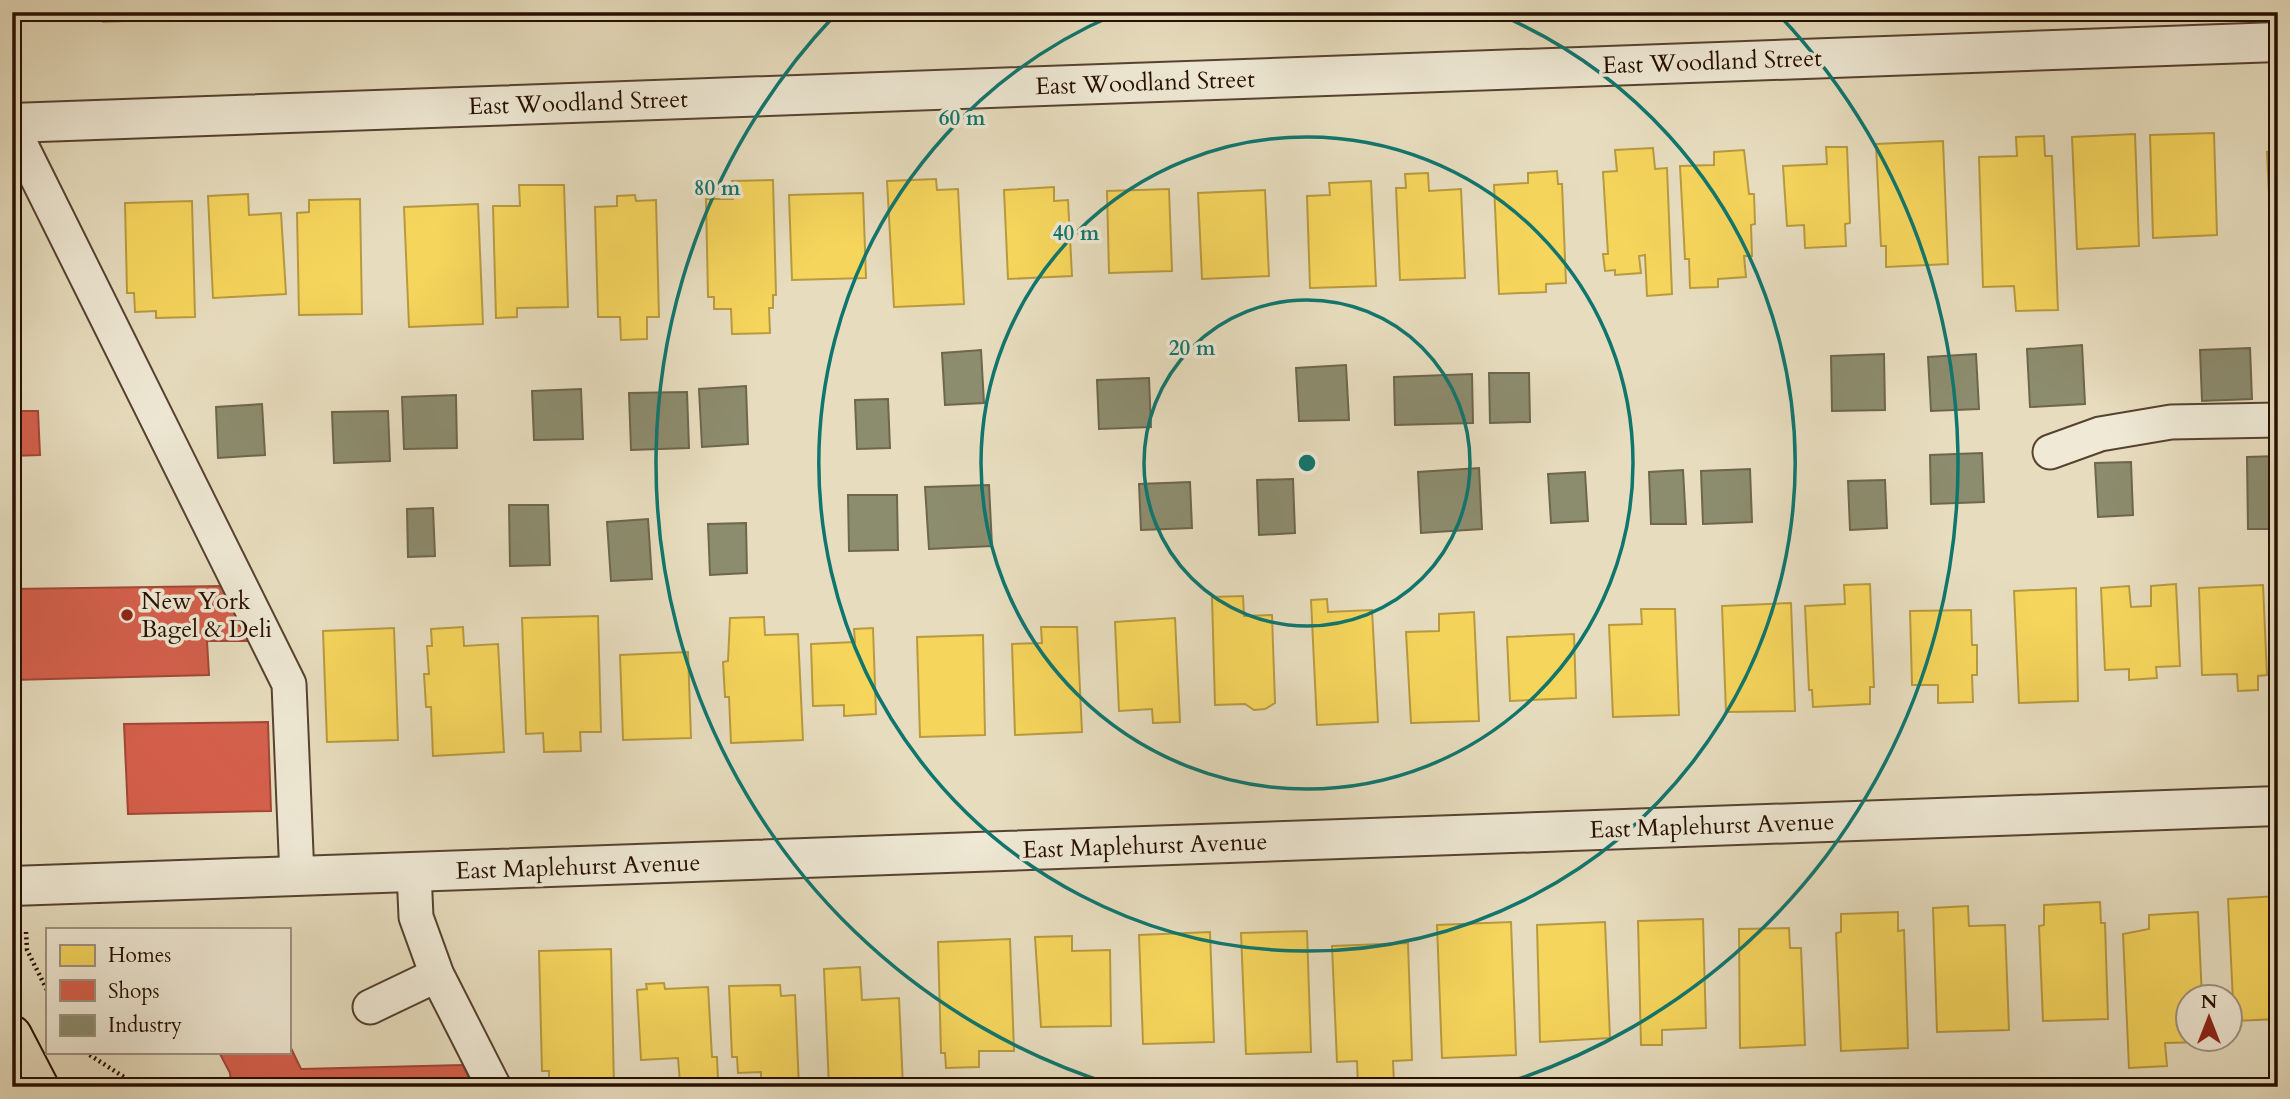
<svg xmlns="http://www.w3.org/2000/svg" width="2290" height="1099" font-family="Cardo,serif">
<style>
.homes{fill:#f6d55c;stroke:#b89a40;stroke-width:2}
.shops{fill:#d6604d;stroke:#a24836;stroke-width:2}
.industry{fill:#8c8c6e;stroke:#6e664d;stroke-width:2}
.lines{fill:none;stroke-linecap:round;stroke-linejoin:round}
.lane-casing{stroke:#574230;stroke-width:37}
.street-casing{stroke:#574230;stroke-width:42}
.primary-casing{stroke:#270f00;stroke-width:42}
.path{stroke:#270f00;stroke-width:4.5;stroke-dasharray:2 3.5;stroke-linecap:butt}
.lane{stroke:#efe9d5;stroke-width:33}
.street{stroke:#efe9d5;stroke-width:38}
.primary{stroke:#e7ddbe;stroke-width:38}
.ring{fill:none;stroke:#0f766e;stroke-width:3.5}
.poi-dot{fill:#8f2418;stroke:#efe9d5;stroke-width:2.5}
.labels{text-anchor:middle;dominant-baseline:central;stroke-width:7;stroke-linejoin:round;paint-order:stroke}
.street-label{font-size:24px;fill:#270f00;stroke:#efe9d5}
.poi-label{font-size:24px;fill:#270f00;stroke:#efe9d5;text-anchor:start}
.centre{fill:#0f766e;stroke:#efe9d5;stroke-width:3.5}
.ring-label{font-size:21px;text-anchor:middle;font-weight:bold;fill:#0f766e;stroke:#efe9d5;stroke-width:7;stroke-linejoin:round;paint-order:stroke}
</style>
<rect width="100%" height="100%" fill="#e7ddbe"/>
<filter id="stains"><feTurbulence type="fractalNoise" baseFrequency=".00286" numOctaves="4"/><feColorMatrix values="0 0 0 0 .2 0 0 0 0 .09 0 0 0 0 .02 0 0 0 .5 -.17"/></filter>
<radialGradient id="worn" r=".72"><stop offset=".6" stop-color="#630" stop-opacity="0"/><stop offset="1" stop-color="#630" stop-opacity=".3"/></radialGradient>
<!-- homes -->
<path class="homes" d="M102 12H172V19L103 22Z
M2214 133 2217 235 2153 238 2150 135Z
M2135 134 2139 246 2077 249 2072 137Z
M2044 136 2045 156H2052L2058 310 2016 311 2014 286 1983 287 1979 157 2017 156 2016 137Z
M1943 141 1948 264 1886 267V246H1881L1876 144Z
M1826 147H1847L1850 223 1845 224 1846 246 1805 248 1804 225 1787 226 1783 166 1827 164Z
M1653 148 1655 169 1667 168 1672 294 1647 296 1645 255 1639 256 1641 273 1615 275V270L1605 271 1603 254H1608L1603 172 1617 171 1615 150Z
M1744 150 1749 194H1754L1755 224 1751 225 1752 256H1744L1746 277 1718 279V287L1690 288 1689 259H1685L1680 166 1714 165V152Z
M2278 151V236H2271L2267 152Z
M1557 171 1558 184H1562L1566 283 1546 284V292L1499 294 1494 185 1528 183V173Z
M1428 173 1429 191 1461 189 1465 278 1400 280 1396 188H1406L1405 174Z
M936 179 937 190 958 189 964 304 894 307 887 181Z
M773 180 776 295H773V308H769L770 333 732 334 731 309H714V297H708L706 199H733L732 181Z
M1371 181 1376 286 1310 288 1307 196 1330 195 1329 183Z
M519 185H564L568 307 517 308V317L496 318 493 206H520Z
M1054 187V201L1068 200 1072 276 1008 279 1004 190Z
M1169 189 1172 271 1109 273 1107 191Z
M1265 190 1269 276 1202 279 1198 193Z
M863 193 866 278 792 280 789 195Z
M248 194 249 215 281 213 286 294 213 298 208 196Z
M635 195 636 201 656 200 659 317H647V339L621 340 620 317H598L595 207 617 206V196Z
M360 199 362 314 299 315 297 213 309 212V200Z
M192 201 195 317 156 318V311L135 312 134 293H127L125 203Z
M478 204 483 324 409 327 404 207Z
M1870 584 1874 687H1870V704L1813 707 1812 690H1809L1805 606 1845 604 1844 585Z
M2176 584 2180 666 2156 667 2157 678 2129 680V669L2105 670 2101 588 2129 586 2131 607 2151 606V586Z
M2263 585 2267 675 2258 676V690L2238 691 2237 674 2202 675 2199 588Z
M2076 588 2078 701 2019 703 2014 591Z
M1243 596 1244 616 1272 615 1275 703 1265 709 1254 710 1245 704 1215 705 1212 597Z
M1327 599 1328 612 1372 610 1378 722 1317 725 1311 600Z
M1791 603 1795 711 1726 712 1722 606Z
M1641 609H1675L1679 715 1613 717 1609 625 1642 624Z
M1971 610 1972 645H1977V675H1972L1973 702 1938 703V685H1912L1910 611Z
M1474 612 1479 721 1411 723 1406 632 1439 631V614Z
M598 616 601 732H580L581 751 544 752 543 733 526 734 522 618Z
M764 617 765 635 798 634 803 740 731 743 729 697H725L723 662 728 661 730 618Z
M1175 618 1180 722 1153 723 1152 709 1119 711 1115 622Z
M463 627 464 646 498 644 504 752 433 756 431 707H426L424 674H429L427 646H432L431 629Z
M1041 627H1077L1082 732 1015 735 1012 644 1042 643Z
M394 628 398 740 327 742 323 631Z
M873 628 876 714 844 716V705L813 706 811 644 855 642 854 629Z
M1574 634 1576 698 1510 701 1507 637Z
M983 635 985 735 920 737 917 637Z
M688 652 691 738 623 740 620 655Z
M2278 896V1019L2234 1021 2228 899Z
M2100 902 2101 923H2105L2108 1019 2043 1021 2039 926 2044 925V905Z
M1968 906 1969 926 2005 925 2009 1030 1937 1032 1933 908Z
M1898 912V931L1904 930 1908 1048 1841 1051 1836 933 1841 932V914Z
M2198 912 2202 998H2188V1040L2204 1042 2165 1043 2167 1066 2129 1068 2123 934 2149 929V915Z
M1703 919 1706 1028 1662 1030V1045H1641L1638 921Z
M1511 922 1516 1055 1442 1058 1437 925Z
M1605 922 1610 1038 1540 1042 1537 925Z
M1789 928 1790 948H1801L1805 1045 1740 1048 1739 929Z
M1307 931 1311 1052 1246 1054 1241 933Z
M1210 932 1214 1042 1143 1044 1139 935Z
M1072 936V951L1110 950 1111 1026 1041 1027 1035 937Z
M1010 939 1014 1051H979V1067L946 1068 945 1053H941L938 942Z
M1408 943 1412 1060 1393 1061 1394 1085 1358 1087 1357 1061 1337 1062 1332 946Z
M611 949 614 1087 549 1084V1071H542L539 951Z
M860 967 862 1000 899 998 903 1087H829L824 969Z
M664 983 665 989 708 987 712 1057H717L718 1080 680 1083 678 1058 641 1060 637 990 647 989 646 984Z
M780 985 781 996 795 995 799 1087H761V1072L738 1073 737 1057H732L729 986Z"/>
<!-- shops -->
<path class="shops" d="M12 411H38L40 455 12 456Z
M224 586 256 641H207L209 675 12 680V589Z
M268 722 271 811 128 814 124 724Z
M289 1044 301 1069 463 1065 473 1087H231L230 1073 219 1052H289Z"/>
<!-- industry -->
<path class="industry" d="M2082 345 2085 404 2030 407 2027 349Z
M2250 348 2252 399 2202 401 2200 350Z
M981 350 984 403 945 405 942 353Z
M1884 354 1885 410 1832 411 1831 356Z
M1976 354 1979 409 1931 411 1928 357Z
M1346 365 1349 420 1299 421 1296 368Z
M1489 373H1529L1530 422 1490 423Z
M1472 374 1473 423 1395 425 1394 377Z
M1149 378 1151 427 1099 429 1097 380Z
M746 386 748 444 702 447 699 389Z
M581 389 583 439 534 440 532 391Z
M687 392 689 448 631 450 629 393Z
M456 395 457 448 404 449 402 397Z
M888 399 890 448 857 449 855 400Z
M262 404 265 455 218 458 216 407Z
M388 411 390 461 334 463 332 412Z
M1982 453 1984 502 1931 504 1930 455Z
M2278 456V529H2248L2247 457Z
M2131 462 2133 515 2098 517 2095 463Z
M1479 468 1482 529 1421 533 1418 472Z
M1750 469 1752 522 1703 524 1701 471Z
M1683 470 1686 524H1651L1649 472Z
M1585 472 1588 521 1551 523 1548 474Z
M1293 479 1295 533 1259 535 1257 480Z
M1885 480 1887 528 1850 530 1848 481Z
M1190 482 1192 528 1141 530 1139 484Z
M989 485 992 546 929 549 925 487Z
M848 495H897L898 550 849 551Z
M509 505H548L550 565 510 566Z
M433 508 435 556 408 557 407 509Z
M648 519 652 579 611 581 607 522Z
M746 523 747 573 710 575 708 524Z"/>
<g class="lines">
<!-- lane casing -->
<g class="lane-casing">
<path id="lane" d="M12 127 289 684 297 877
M2050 452 2100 434 2171 422 2278 420
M414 872 416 917 437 975 494 1087
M370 1007 437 975"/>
</g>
<!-- street casing -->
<g class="street-casing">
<path id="street" d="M12 123 2278 42
M12 886 2278 806"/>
</g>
<!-- primary casing -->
<g class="primary-casing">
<path id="primary" d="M12 1035 39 1087"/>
</g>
<!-- path -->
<path class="path" d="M26 932 27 950 47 990
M85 1052 124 1077 129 1087"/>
<!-- lane -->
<use href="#lane" class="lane"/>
<!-- street -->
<use href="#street" class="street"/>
<!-- primary -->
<use href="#primary" class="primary"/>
</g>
<!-- distance rings -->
<g class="ring">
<circle cx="1307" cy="463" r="163"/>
<circle cx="1307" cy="463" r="326"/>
<path d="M1498 14A488 488 0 1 1 1116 14"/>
<path d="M1117 1086A651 651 0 0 1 835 15M1779 15A651 651 0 0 1 1497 1086"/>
</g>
<!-- markers -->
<circle class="poi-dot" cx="127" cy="615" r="7"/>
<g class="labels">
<!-- street labels -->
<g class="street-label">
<text transform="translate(1712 62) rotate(-2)">East Woodland Street</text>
<text transform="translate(1145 83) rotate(-2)">East Woodland Street</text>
<text transform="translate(578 103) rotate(-2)">East Woodland Street</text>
<text transform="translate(1712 826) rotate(-2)">East Maplehurst Avenue</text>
<text transform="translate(1145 846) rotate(-2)">East Maplehurst Avenue</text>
<text transform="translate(578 867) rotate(-2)">East Maplehurst Avenue</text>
</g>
<!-- poi labels -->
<g class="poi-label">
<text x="141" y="601">New York<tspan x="141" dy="28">Bagel &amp; Deli</tspan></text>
</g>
</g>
<circle cx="1307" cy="463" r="10" class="centre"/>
<g class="ring-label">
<text x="962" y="125">60 m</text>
<text x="717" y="195">80 m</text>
<text x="1076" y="240">40 m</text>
<text x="1192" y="355">20 m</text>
</g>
<!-- margin -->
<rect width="2290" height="1099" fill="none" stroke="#e7ddbe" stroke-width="42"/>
<rect x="14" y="14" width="2262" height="1071" fill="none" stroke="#270f00" stroke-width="3.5"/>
<rect x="21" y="21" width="2248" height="1057" fill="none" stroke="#270f00" stroke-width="2"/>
<!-- legend -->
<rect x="46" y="928" width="245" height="126" fill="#efe9d5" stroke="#9f9280" stroke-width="2"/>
<rect x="60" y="945" width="35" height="21" fill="#f6d55c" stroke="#9f9280" stroke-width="2"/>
<text x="108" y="962" font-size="21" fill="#270f00">Homes</text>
<rect x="60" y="980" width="35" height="21" fill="#d6604d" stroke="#9f9280" stroke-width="2"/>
<text x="108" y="998" font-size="21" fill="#270f00">Shops</text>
<rect x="60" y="1015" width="35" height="21" fill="#8c8c6e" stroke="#9f9280" stroke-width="2"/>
<text x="108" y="1032" font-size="21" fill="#270f00">Industry</text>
<!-- north arrow -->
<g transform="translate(2209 1018)"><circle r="33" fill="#efe9d5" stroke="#9f9280" stroke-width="2"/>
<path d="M0-5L12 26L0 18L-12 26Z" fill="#8f2418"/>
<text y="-10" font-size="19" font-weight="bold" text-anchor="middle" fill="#270f00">N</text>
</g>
<rect width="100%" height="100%" filter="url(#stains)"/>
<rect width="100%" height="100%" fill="url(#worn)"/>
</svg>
